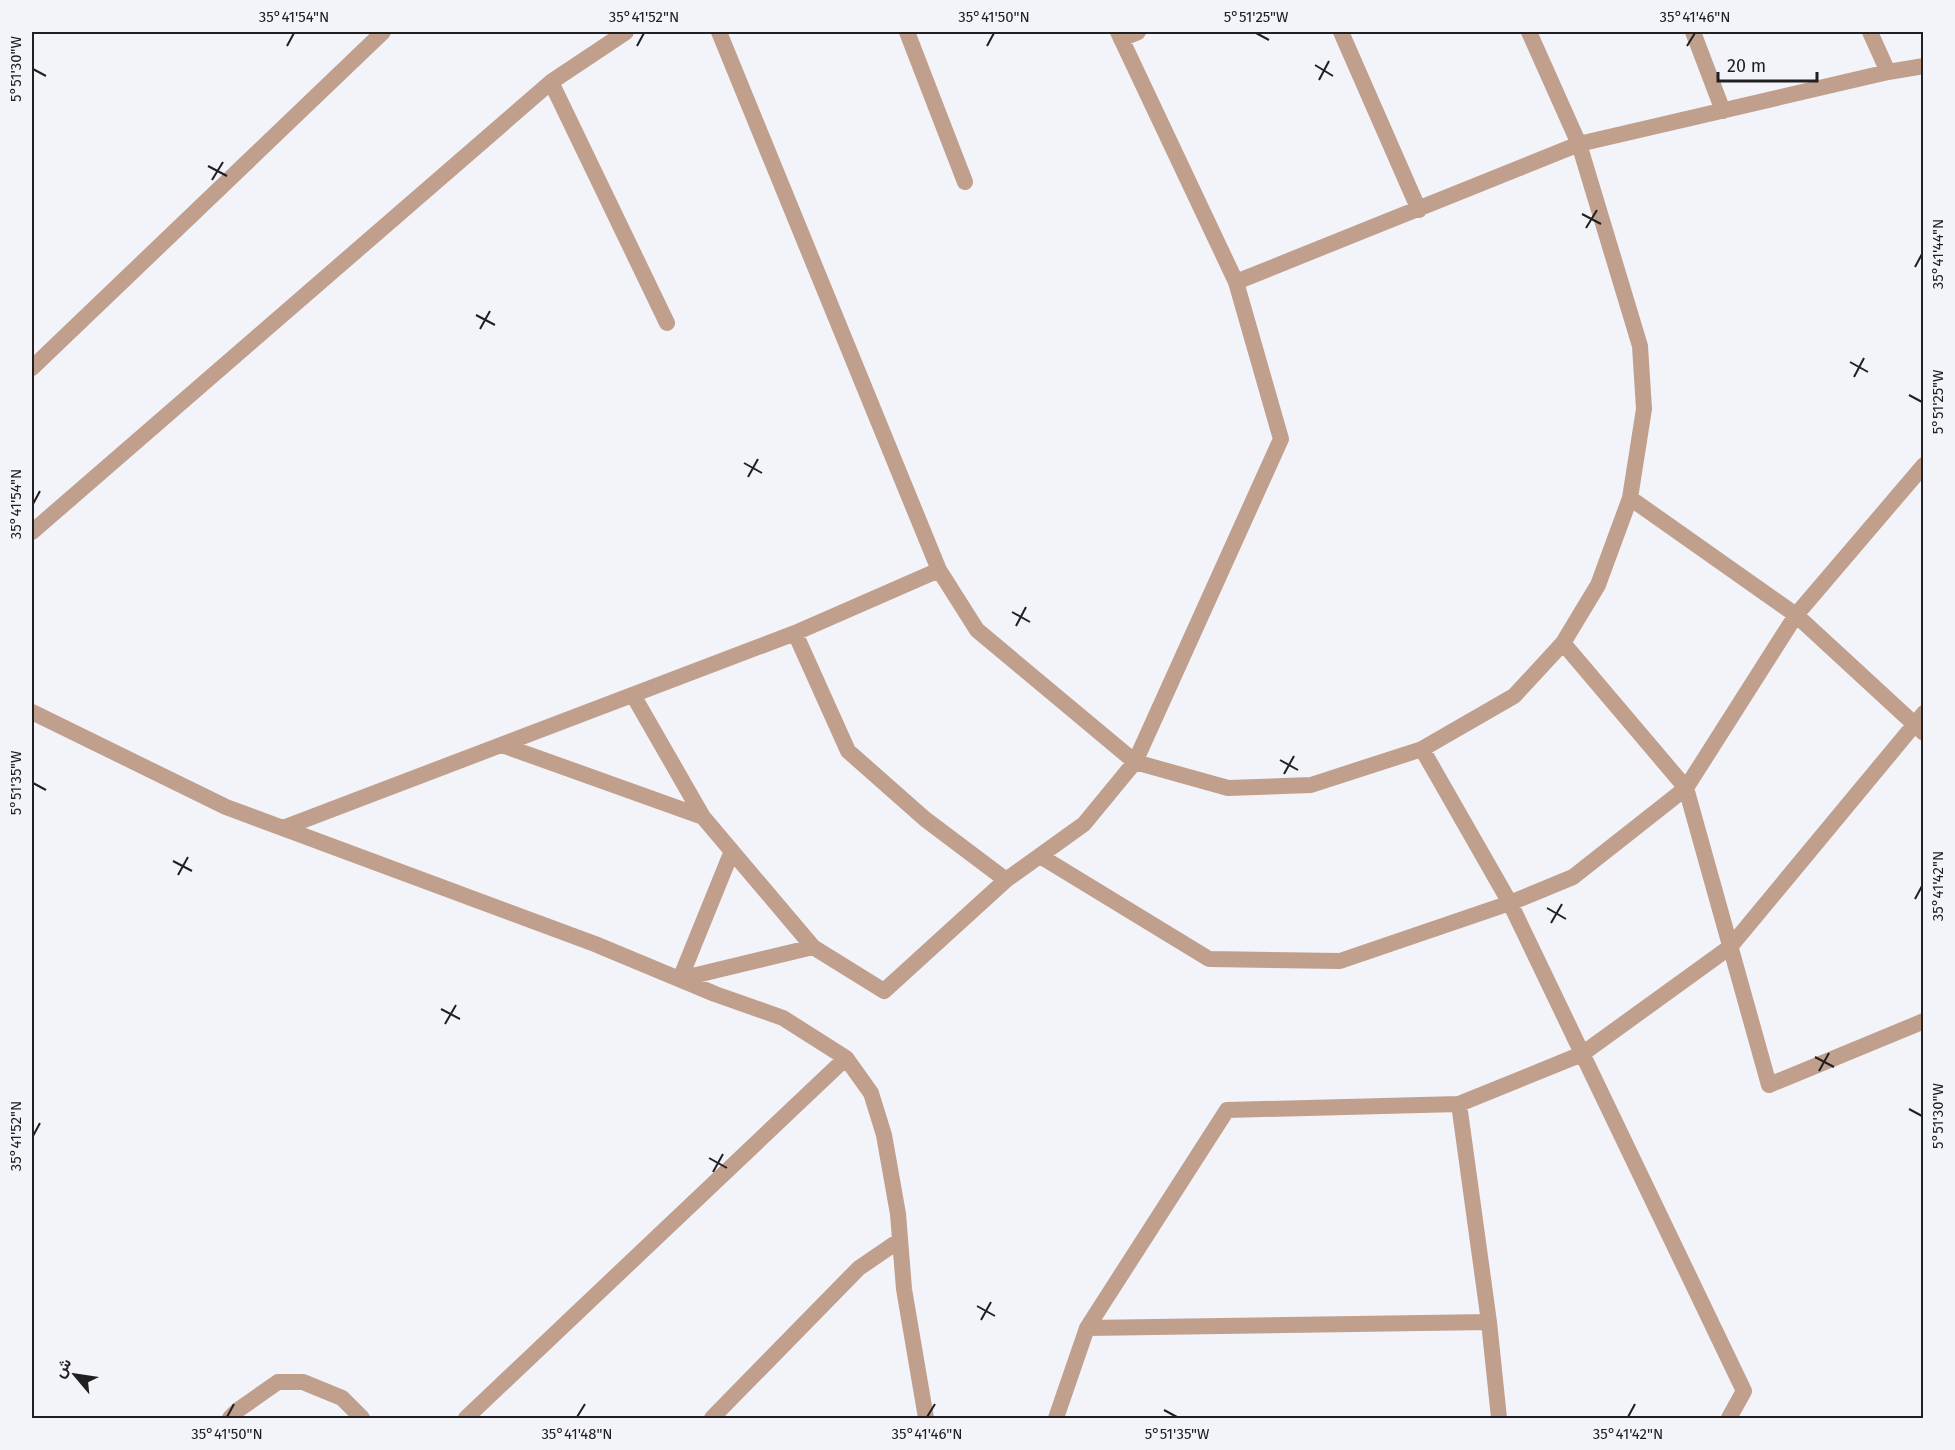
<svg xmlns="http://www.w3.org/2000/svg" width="1955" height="1450" font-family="'Fira Sans',Vazirmatn,sans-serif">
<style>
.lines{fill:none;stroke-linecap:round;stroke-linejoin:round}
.minor{stroke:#c09f8d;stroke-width:16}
.tertiary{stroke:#c09f8d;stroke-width:16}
.ticks{fill:none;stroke:#202022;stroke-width:2}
.neatline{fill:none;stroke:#202022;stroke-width:2}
.ticks-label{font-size:15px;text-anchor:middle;fill:#202022}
</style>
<rect width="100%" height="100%" fill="#f3f3fa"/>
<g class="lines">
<!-- minor -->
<path class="minor" d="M719 32 939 570 977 630 1135 762 1228 788 1311 785 1422 749 1514 696 1563 643 1598 585 1630 498 1644 409 1640 346 1579 144 1529 32
M907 32 965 182
M1341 32 1419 210
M1693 32 1723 111
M1870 32 1888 72
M1121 39 1138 32
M551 82 667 323
M1236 282 1579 144 1888 72 1924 66
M1630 498 1796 615 1924 733
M32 532 551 82 626 32
M795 633 848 751 925 819 1006 880
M1563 643 1686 788 1769 1085 1924 1021
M633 695 703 817 813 947 884 991 1006 880 1084 824 1135 762 1281 439 1236 282 1118 32
M32 712 226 807 595 944 715 994 783 1018 846 1058 871 1093 884 1135 898 1214 904 1289 926 1418
M502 745 703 817
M1422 749 1510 903 1744 1391 1729 1418
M283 828 795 633 939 570
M732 851 680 979 813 947
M1040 856 1209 959 1340 961 1510 903 1573 877 1686 788 1796 615 1924 465
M1459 1104 1489 1322 1499 1418
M1087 1328 1489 1322
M230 1418 238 1410 278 1382H303L342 1398 362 1418
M466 1418 846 1058
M712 1418 859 1268 900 1240
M1056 1418 1087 1328 1227 1110 1459 1104 1582 1054 1730 947 1924 713"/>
<!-- tertiary -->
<path class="tertiary" d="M32 368 383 32"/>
</g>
<!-- ticks -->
<path class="ticks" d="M1256 33 1269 40M287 46 294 33M637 46 644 33M987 46 994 33M1687 46 1695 33M1315 65 1333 76M33 69 46 76M1319 80 1329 61M208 166 227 176M212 180 223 162M1582 214 1601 224M1586 228 1597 210M1915 267 1922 254M476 315 495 325M480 329 490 311M1850 362 1868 372M1854 377 1864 358M1909 395 1922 402M744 463 762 473M748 477 758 459M33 504 40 491M1012 612 1030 622M1016 626 1026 607M1280 760 1298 770M1284 774 1294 756M33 783 46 790M173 861 192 871M178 875 188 857M1915 899 1922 886M1547 908 1566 919M1551 923 1562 904M441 1009 460 1019M445 1024 456 1005M1815 1057 1834 1067M1819 1071 1829 1053M1909 1109 1922 1116M33 1136 40 1123M709 1158 727 1168M713 1172 723 1154M977 1306 995 1316M981 1320 991 1302M1164 1410 1177 1417M227 1417 234 1404M577 1417 585 1404M927 1417 935 1404M1628 1417 1635 1404"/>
<!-- border -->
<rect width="1955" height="1450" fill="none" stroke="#f3f3fa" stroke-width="66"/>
<!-- north arrow -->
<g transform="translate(75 1375) rotate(299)" stroke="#f3f3fa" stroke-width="4.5" paint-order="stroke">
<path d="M0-4.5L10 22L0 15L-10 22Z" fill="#202022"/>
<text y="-9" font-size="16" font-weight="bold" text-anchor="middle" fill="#202022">ش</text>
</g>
<!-- scale -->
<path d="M1718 72v9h99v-9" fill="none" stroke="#202022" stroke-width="3"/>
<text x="1727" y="72" font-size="18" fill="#202022" stroke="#f3f3fa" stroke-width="4.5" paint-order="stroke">20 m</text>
<rect x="33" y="33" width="1889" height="1384" class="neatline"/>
<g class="ticks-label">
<text x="294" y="22">35°41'54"N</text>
<text x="644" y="22">35°41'52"N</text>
<text x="994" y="22">35°41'50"N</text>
<text x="1256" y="22">5°51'25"W</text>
<text x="1695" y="22">35°41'46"N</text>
<text transform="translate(16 69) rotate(-90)" y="5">5°51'30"W</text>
<text transform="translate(1938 254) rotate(-90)" y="5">35°41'44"N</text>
<text transform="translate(1938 402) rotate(-90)" y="5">5°51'25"W</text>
<text transform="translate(16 504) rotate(-90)" y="5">35°41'54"N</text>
<text transform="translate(16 783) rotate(-90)" y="5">5°51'35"W</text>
<text transform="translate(1938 886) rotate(-90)" y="5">35°41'42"N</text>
<text transform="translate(1938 1116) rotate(-90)" y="5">5°51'30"W</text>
<text transform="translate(16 1136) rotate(-90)" y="5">35°41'52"N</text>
<text x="227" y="1439">35°41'50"N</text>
<text x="577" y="1439">35°41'48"N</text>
<text x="927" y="1439">35°41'46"N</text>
<text x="1177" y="1439">5°51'35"W</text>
<text x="1628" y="1439">35°41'42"N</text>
</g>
</svg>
